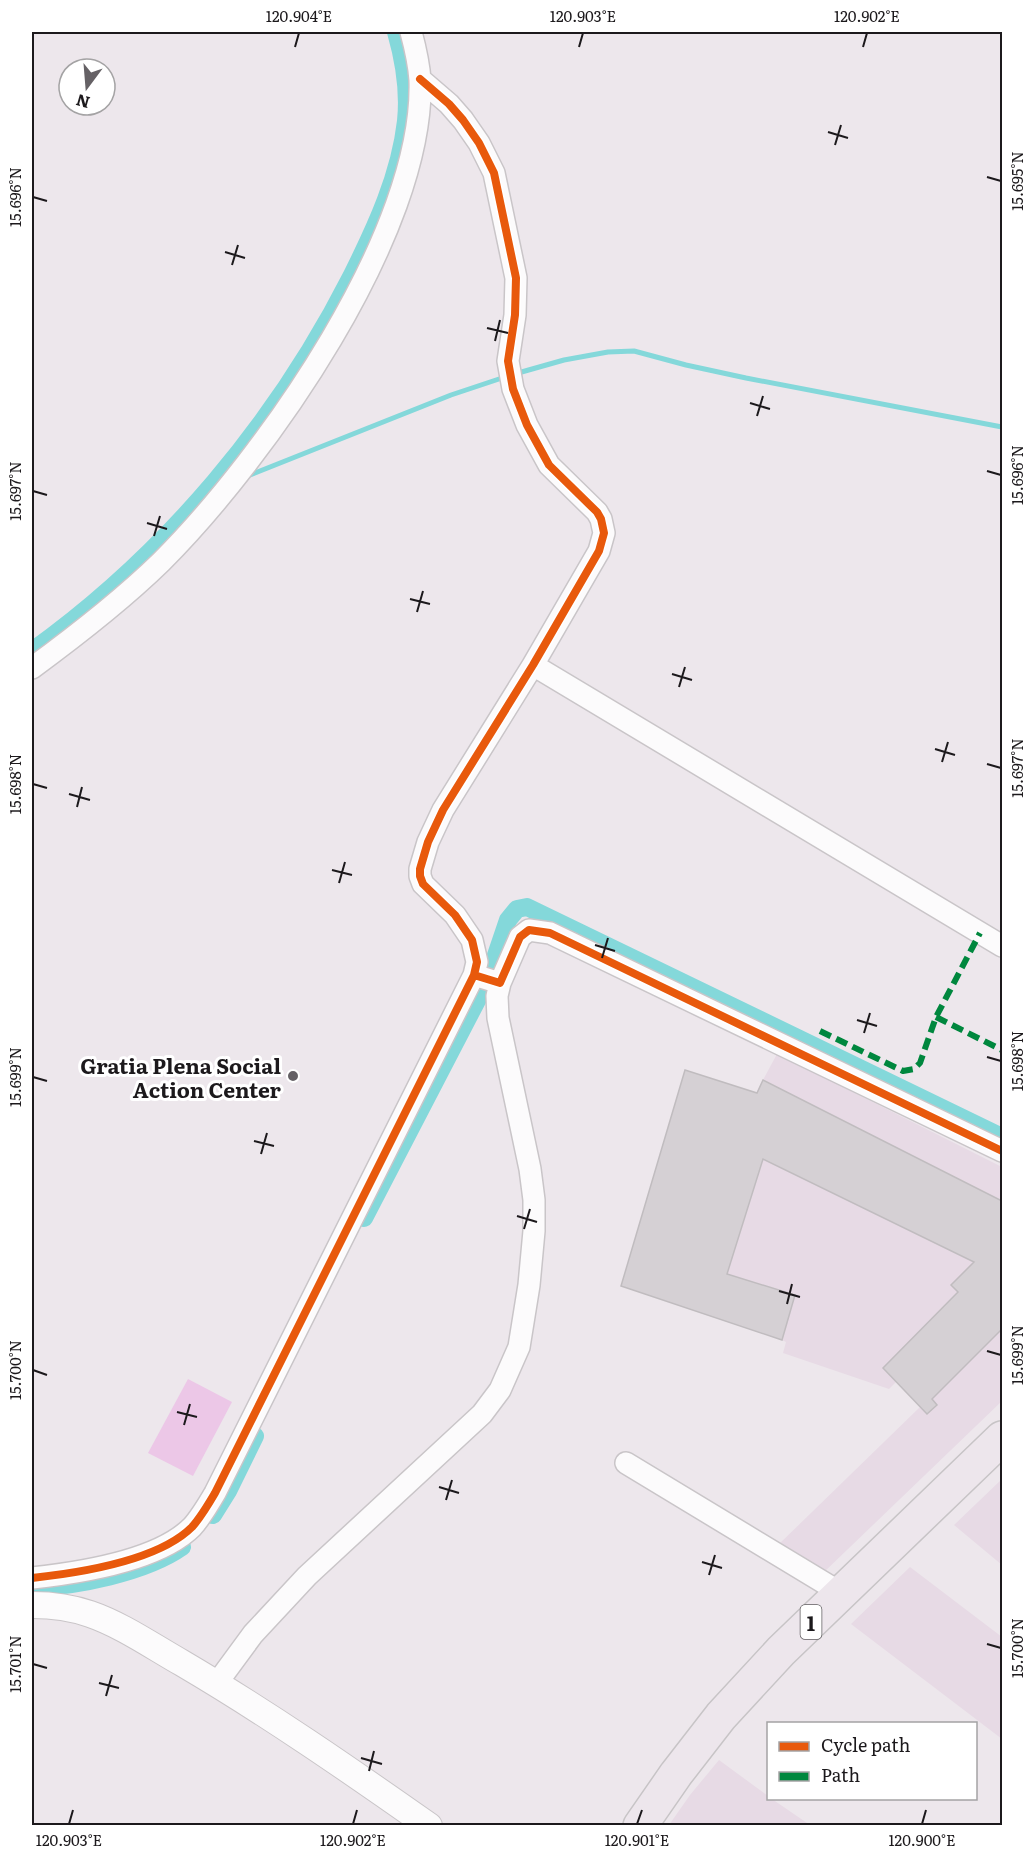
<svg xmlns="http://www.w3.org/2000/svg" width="1034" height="1857" font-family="Literata,serif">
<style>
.built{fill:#e7dae5}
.green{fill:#ecc7e7}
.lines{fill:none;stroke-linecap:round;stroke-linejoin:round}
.stream{stroke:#84d8da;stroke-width:5}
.canal{stroke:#84d8da;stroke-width:18}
.building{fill:#d5d0d4;stroke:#c0bcbf;stroke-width:1.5}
.minor-casing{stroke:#c9c5c8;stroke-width:24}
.tertiary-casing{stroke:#c9c5c8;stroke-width:28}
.trunk-casing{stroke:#c7c4c6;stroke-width:36}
.minor{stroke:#fcfbfc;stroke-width:21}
.tertiary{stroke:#fcfbfc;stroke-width:26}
.trunk{stroke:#ede6ec;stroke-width:33}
.quiet{stroke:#00873e;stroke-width:6;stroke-dasharray:12 6;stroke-linecap:butt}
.cycleway-casing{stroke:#fff;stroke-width:11}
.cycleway{stroke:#e8590c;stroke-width:8}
.ticks{fill:none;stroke:#1c191c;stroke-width:2}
.poi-dot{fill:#656165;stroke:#fff;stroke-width:2}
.labels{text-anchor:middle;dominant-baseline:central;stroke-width:6;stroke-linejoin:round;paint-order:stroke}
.shield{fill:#fff;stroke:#605e60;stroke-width:1.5}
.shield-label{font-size:20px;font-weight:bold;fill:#1c191c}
.poi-label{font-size:21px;font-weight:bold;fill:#1c191c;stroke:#fff;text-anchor:end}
.neatline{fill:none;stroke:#1c191c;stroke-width:2}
.ticks-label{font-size:15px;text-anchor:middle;fill:#1c191c}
</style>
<rect width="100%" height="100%" fill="#ede7ec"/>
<!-- built -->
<path class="built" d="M777 1054 1002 1167V1401L822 1574 776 1547 920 1407 896 1382 889 1389 783 1353 786 1342 782 1340 621 1286 685 1070 756 1093Z
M1002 1479V1565L954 1525Z
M910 1567 1002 1637V1739L851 1624Z
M719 1760 768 1796V1798L772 1799 810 1825H669L690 1795Z"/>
<!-- green -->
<path class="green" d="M188 1379 232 1402 193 1476 148 1453Z"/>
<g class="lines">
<!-- stream -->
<path class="stream" d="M518 373 564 360 608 352 634 351 686 365 746 378 1002 427
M245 477 451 395 502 378"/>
<!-- canal -->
<path class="canal" d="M32 651C167 554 277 423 352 275 376 227 400 175 406 121 409 92 404 60 396 32
M490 973 508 920 517 909 527 907 1002 1137
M364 1218 484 987
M213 1515 228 1491 255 1436
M32 1588C76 1586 145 1573 182 1547"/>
</g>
<!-- building -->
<path class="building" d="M685 1070 757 1093 763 1080 1002 1201V1329L932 1399 937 1405 927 1414 883 1368 958 1292 951 1285 974 1262 763 1159 727 1274 795 1295 782 1340 621 1286Z"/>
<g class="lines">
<!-- minor casing -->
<g class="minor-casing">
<path id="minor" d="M420 79 449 104 463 120 479 143 494 173 516 278 515 315 508 361 513 389 527 425 549 465 597 512 601 519 604 533 599 551 533 665 443 810 428 842 420 869V876L423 884 455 915 472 940 477 962 474 975
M533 665 1002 946
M32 668C77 635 121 601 161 562 265 458 425 232 420 80 419 65 415 47 411 32
M626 1463 841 1593
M32 1578C78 1573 158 1561 192 1527 201 1517 208 1505 215 1493L474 975 500 983 520 937 529 930 550 933 1002 1151
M217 1683 253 1634 307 1576 482 1414 500 1390 519 1347 529 1285 534 1231V1200L530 1169 498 1018 497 996 500 983"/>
</g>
<!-- tertiary casing -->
<g class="tertiary-casing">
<path id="tertiary" d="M32 1605C52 1605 70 1607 90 1614 122 1625 152 1646 182 1663 267 1713 348 1769 429 1826"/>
</g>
<!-- trunk casing -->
<g class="trunk-casing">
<path id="trunk" d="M640 1826 676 1774 721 1716 781 1651 1002 1438"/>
</g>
<!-- minor -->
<use href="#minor" class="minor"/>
<!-- tertiary -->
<use href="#tertiary" class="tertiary"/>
<!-- trunk -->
<use href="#trunk" class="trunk"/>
<!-- quiet -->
<path class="quiet" d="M936 1017 1002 1050
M820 1031 903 1071 914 1069 920 1063 936 1017 980 933"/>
<!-- cycleway casing -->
<g class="cycleway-casing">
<path id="cycleway" d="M420 79 449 104 463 120 479 143 494 173 516 278 515 315 508 361 513 389 527 425 549 465 597 512 601 519 604 533 599 551 533 665 443 810 428 842 420 869V876L423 884 455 915 472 940 477 962 474 975
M32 1578C78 1573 158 1561 192 1527 201 1517 208 1505 215 1493L474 975 500 983 520 937 529 930 550 933 1002 1151"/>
</g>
<!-- cycleway -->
<use href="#cycleway" class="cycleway"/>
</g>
<!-- ticks -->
<path class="ticks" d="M295 47 299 33M579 47 583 33M863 47 867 33M828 132 848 138M835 145 841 125M987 177 1001 181M33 197 47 201M225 252 245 258M232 265 238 245M487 328 508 333M495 341 500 320M750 403 770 409M757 416 763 396M987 471 1001 475M33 491 47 495M147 523 167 529M154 536 160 516M410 599 430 604M417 612 423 591M672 674 692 680M679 687 685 667M935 749 955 755M942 762 948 742M987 764 1001 768M33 784 47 788M69 794 90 800M77 807 82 787M332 870 352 875M339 883 345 862M595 945 615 951M602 958 608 938M857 1020 877 1026M864 1033 870 1013M987 1057 1001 1061M33 1077 47 1081M254 1141 274 1146M261 1154 267 1133M517 1216 537 1222M524 1229 530 1209M779 1291 800 1297M787 1304 792 1284M987 1351 1001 1355M33 1370 47 1375M177 1412 197 1417M184 1425 190 1404M439 1487 459 1493M446 1500 452 1480M702 1562 722 1568M709 1575 715 1555M987 1644 1001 1648M33 1664 47 1668M99 1683 119 1688M106 1696 112 1675M361 1758 382 1764M369 1771 374 1751M69 1824 73 1810M353 1824 357 1810M637 1824 642 1810M922 1824 926 1810"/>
<!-- markers -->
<circle class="poi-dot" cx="293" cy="1076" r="6"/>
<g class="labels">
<!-- shield labels -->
<rect class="shield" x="800.5" y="1605" width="21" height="34" rx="4.5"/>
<g class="shield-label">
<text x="811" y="1622">1</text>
</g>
<!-- poi labels -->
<g class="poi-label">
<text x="281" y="1064">Gratia Plena Social<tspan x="281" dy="24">Action Center</tspan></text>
</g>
</g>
<!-- border -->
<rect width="1034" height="1857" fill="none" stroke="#ffffff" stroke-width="66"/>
<!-- legend -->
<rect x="767" y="1722" width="210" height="78" fill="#ffffff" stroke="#a4a3a4" stroke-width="1.5"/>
<rect x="779" y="1742" width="30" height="9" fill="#e8590c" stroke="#a4a3a4" stroke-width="1.5"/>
<text x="821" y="1752" font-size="18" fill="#1c191c">Cycle path</text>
<rect x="779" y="1772" width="30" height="9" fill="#00873e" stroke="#a4a3a4" stroke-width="1.5"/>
<text x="821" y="1782" font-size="18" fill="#1c191c">Path</text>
<!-- north arrow -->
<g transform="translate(87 87) rotate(196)"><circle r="28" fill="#ffffff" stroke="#a4a3a4" stroke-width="1.5"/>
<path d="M0-4.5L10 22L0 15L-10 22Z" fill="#656165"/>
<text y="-9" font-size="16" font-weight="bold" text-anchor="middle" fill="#1c191c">N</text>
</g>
<rect x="33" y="33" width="968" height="1791" class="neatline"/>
<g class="ticks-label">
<text x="299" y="22">120.904°E</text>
<text x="583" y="22">120.903°E</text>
<text x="867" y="22">120.902°E</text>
<text transform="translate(1018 181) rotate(-90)" y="5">15.695°N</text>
<text transform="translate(16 197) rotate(-90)" y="5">15.696°N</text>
<text transform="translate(1018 475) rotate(-90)" y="5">15.696°N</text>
<text transform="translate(16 491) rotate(-90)" y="5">15.697°N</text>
<text transform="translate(1018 768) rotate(-90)" y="5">15.697°N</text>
<text transform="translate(16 784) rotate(-90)" y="5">15.698°N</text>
<text transform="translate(1018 1061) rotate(-90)" y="5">15.698°N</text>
<text transform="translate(16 1077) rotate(-90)" y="5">15.699°N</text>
<text transform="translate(1018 1355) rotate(-90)" y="5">15.699°N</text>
<text transform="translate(16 1370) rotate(-90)" y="5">15.700°N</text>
<text transform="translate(1018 1648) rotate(-90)" y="5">15.700°N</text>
<text transform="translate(16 1664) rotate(-90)" y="5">15.701°N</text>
<text x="69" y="1846">120.903°E</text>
<text x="353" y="1846">120.902°E</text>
<text x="637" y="1846">120.901°E</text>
<text x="922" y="1846">120.900°E</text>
</g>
</svg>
